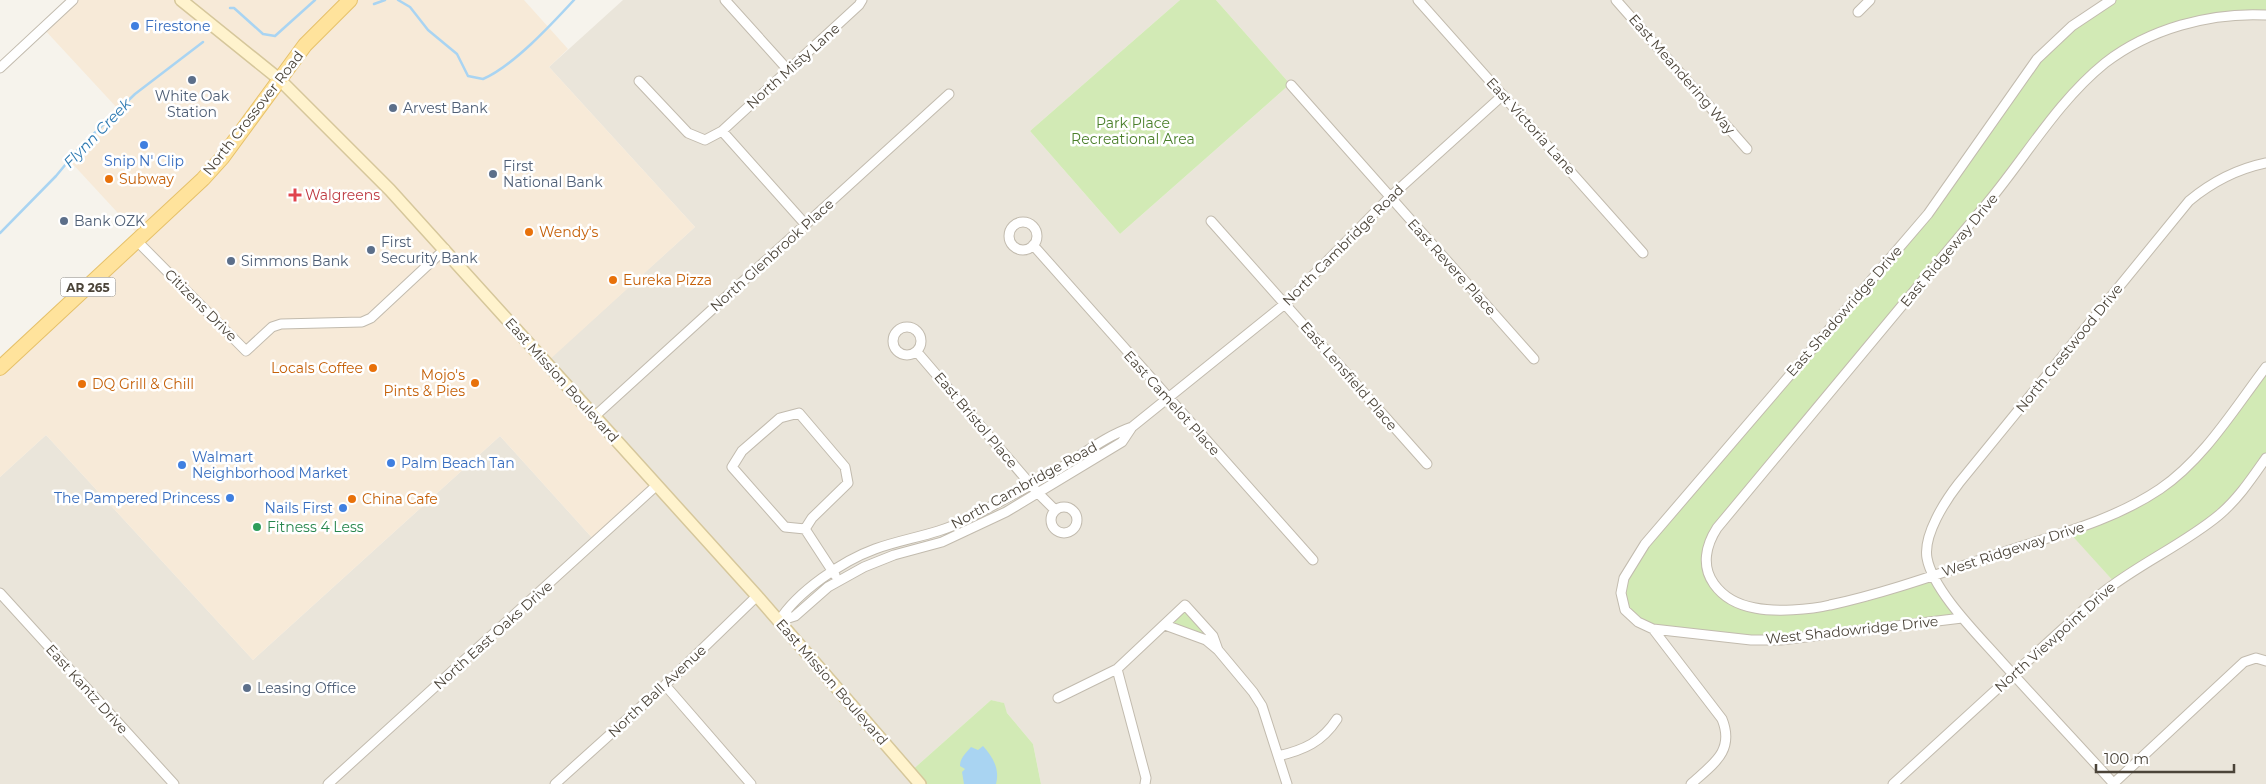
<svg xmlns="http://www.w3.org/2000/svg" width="2266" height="784" font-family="Montserrat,sans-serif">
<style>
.residential{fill:#eae5da;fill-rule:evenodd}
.commercial{fill:#f7ead8}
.green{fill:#d2eab5}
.water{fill:#a9d4f2}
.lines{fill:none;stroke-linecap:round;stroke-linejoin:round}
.stream{stroke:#a9d4f2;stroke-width:2.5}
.street-casing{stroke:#c2bbae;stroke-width:11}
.secondary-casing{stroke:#d6c79b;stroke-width:14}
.primary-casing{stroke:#e6c16a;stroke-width:16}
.street{stroke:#fff;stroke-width:9}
.secondary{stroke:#fff3cd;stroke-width:11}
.primary{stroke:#ffe39c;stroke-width:14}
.shop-dot{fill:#3f7fe0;stroke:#fff;stroke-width:2}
.service-dot{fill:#5c6f8a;stroke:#fff;stroke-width:2}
.food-dot{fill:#e8710a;stroke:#fff;stroke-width:2}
.health-dot{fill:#e0444e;stroke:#fff;stroke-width:2}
.leisure-dot{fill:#2e9e5b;stroke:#fff;stroke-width:2}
.labels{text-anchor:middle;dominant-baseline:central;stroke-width:5;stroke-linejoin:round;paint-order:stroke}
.shield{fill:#fff;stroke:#817c74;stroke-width:1}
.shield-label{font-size:12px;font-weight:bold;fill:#4b4439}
.shop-label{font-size:14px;fill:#366cbe;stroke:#fff;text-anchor:start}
.street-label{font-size:14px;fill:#4b4439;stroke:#fff}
.service-label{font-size:14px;fill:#4e5e75;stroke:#fff;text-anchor:start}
.park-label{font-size:14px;fill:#4a7f2a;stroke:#fff}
.food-label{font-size:14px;fill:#c56008;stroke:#fff;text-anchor:start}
.health-label{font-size:14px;fill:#be3a42;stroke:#fff;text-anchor:start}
.leisure-label{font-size:14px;fill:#27864d;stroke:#fff;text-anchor:start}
.water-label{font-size:15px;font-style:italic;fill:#2e7ab2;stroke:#fff}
</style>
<rect width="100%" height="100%" fill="#f6f3ec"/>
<!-- residential -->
<path class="residential" d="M623 0H1180L1030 131 1120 234 1290 84 1216 0H2111L2072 26 2037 59 1928 214 1645 544 1632 562 1624 578 1621 593 1625 610 1638 622 1653 629 1751 640H1781L1962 618 1932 576 1828 606 1782 609H1756L1736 603 1721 593 1710 579 1706 562 1707 548 1717 528 2000 188 2071 94 2105 63 2136 43 2173 27 2212 18 2250 15H2266V367L2199 455 2183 472 2160 489 2134 504 2104 519 2069 531 2115 583 2196 533 2221 513 2251 480 2266 458V784H1041L1033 744 1007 713 1003 703 991 700 910 772 920 784H0V477L46 435 253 660 500 436 595 541 656 485 546 362 695 227 549 67ZM1185 605 1213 636 1217 649 1206 640 1165 625 1167 620Z"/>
<!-- commercial -->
<path class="commercial" d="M73 0H524L568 49 549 67 695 227 547 362 657 485 595 541 500 436 253 660 46 435 0 477V368L141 238 69 160 118 109 43 28Z"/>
<!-- green -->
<path class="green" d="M1180 0H1216L1290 84 1120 234 1030 131Z
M2111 0H2266V15L2212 18 2136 43 2071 94 1717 528 1706 562 1721 593 1756 609 1828 606 1933 576 1962 618 1781 640 1653 629 1625 610 1624 578 1632 562 1928 214 2037 59Z
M2266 367V458L2221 513 2115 583 2068 531 2104 519 2183 472Z
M1185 605 1218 650 1165 625Z
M991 700 1004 703 1007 713 1033 744 1041 784H920L910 772Z"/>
<!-- water -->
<path class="water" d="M983 746C993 757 1000 769 996 784H964L962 772 965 769 960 766C960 758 966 753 971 747L978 750Z"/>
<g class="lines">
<!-- stream -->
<path class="stream" d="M398 0 410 7 428 30 457 54 468 76 483 79C513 66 551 25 574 0
M374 4 385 0
M230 8H234L263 34 275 36 315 0
M0 233 56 176 80 147 135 94 203 42"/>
<!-- street casing -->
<g class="street-casing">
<path id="street" d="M725 0 788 70
M1418 0 1643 253
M1616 0 1747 149
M1858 12 1870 0
M2266 15C2210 12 2149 29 2105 63 2058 101 2027 155 1989 201 1899 310 1808 419 1717 528 1706 545 1701 566 1714 584 1724 598 1738 605 1755 608 1775 612 1810 610 1830 605 1890 592 1949 570 2007 551 2059 534 2114 520 2160 489 2204 459 2234 409 2266 367
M0 68 73 0
M639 81 688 133 705 140 722 131 859 5 862 0
M1291 85 1534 359
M722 131 806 225
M1211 221 1427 464
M1009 236a14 14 0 1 1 28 0a14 14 0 1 1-28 0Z
M137 241 246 351 272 327 281 324 362 322 371 318 445 249
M1033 245 1313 560
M893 341a14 14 0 1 1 28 0a14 14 0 1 1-28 0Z
M917 352 1038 493 1055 510
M799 413 845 467 848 483 812 518 805 529 785 527 732 467 742 451 780 418Z
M595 416 949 94
M1051 520a13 13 0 1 1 26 0a13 13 0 1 1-26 0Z
M805 529 835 575
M0 593 174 784
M1962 618 1781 640H1751L1653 629 1638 622 1625 610 1621 593 1624 578 1645 544 1928 214 2037 59 2072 26 2111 0
M779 621 795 616 828 587 864 567 894 555 942 542 1006 512 1122 442 1132 427 1286 303 1390 197 1503 95
M779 621C797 592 842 561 875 549 905 538 937 535 965 520 998 503 1031 485 1062 467 1085 453 1106 436 1132 427
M1165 625 1206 640 1218 650 1253 692 1262 706 1287 784
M1653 629 1722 719C1735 751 1713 764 1691 784
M1117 669 1146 778 1145 784
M665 685 751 784
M1058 698 1117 669 1185 605 1213 636 1218 650
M1278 756C1304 750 1322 742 1337 719
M2114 783 2244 662 2256 658 2266 661
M328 784 657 485
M555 784 665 685 757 596
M1893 784 2101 594C2138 564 2183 545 2219 515 2238 499 2252 478 2266 458
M2114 784C2077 743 2039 703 2001 661 1979 636 1933 591 1927 558 1923 535 1945 501 1959 483L2189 201C2212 182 2237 169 2266 163"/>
</g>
<!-- secondary casing -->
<g class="secondary-casing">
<path id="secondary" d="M181 0 279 79 390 190 757 596 920 784"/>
</g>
<!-- primary casing -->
<g class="primary-casing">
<path id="primary" d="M0 368 203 179 222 158 305 45 350 0"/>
</g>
<!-- street -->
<use href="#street" class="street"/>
<!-- secondary -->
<use href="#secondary" class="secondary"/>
<!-- primary -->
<use href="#primary" class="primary"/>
</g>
<!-- markers -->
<g class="shop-dot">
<circle cx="135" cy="26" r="5"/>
<circle cx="144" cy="145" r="5"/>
<circle cx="391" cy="463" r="5"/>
<circle cx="182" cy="465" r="5"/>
<circle cx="230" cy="498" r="5"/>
<circle cx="343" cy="508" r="5"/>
</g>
<g class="service-dot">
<circle cx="192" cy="80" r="5"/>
<circle cx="393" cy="108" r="5"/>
<circle cx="493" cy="174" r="5"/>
<circle cx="64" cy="221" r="5"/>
<circle cx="371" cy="250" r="5"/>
<circle cx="231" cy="261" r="5"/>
<circle cx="247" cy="688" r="5"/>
</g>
<g class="food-dot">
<circle cx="109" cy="179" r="5"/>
<circle cx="529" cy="232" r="5"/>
<circle cx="613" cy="280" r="5"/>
<circle cx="373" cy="368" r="5"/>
<circle cx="475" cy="383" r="5"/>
<circle cx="82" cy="384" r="5"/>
<circle cx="352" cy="499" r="5"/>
</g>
<path class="health-dot" d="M292.5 187.5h5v5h5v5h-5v5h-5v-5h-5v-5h5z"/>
<circle class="leisure-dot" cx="257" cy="527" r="5"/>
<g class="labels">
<!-- shield labels -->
<rect class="shield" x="60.5" y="277.5" width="55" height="19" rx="4"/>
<g class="shield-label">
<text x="88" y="287">AR 265</text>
</g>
<!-- shop labels -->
<g class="shop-label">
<text x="145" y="26">Firestone</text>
<text x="144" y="161" text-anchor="middle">Snip N' Clip</text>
<text x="192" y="457">Walmart<tspan x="192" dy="16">Neighborhood Market</tspan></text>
<text x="401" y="463">Palm Beach Tan</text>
<text x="220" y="498" text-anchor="end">The Pampered Princess</text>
<text x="333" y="508" text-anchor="end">Nails First</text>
</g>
<!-- street labels -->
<g class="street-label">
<text transform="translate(793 66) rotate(-42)">North Misty Lane</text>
<text transform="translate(1682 74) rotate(49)">East Meandering Way</text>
<text transform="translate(253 113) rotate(-52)">North Crossover Road</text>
<text transform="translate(1531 126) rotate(48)">East Victoria Lane</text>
<text transform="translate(1343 245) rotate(-45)">North Cambridge Road</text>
<text transform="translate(1949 250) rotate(-50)">East Ridgeway Drive</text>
<text transform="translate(772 255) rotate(-42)">North Glenbrook Place</text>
<text transform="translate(1452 267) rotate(48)">East Revere Place</text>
<text transform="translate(201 305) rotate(45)">Citizens Drive</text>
<text transform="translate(1844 311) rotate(-49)">East Shadowridge Drive</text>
<text transform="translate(2069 348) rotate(-51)">North Crestwood Drive</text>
<text transform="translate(1349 376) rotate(49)">East Lensfield Place</text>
<text transform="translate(562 380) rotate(48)">East Mission Boulevard</text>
<text transform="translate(1172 403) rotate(48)">East Camelot Place</text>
<text transform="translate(976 420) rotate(50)">East Bristol Place</text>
<text transform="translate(1024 485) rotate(-29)">North Cambridge Road</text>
<text transform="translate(2013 549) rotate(-18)">West Ridgeway Drive</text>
<text transform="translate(1852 630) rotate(-6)">West Shadowridge Drive</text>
<text transform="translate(493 635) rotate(-42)">North East Oaks Drive</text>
<text transform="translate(2055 637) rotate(-42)">North Viewpoint Drive</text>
<text transform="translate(832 682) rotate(49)">East Mission Boulevard</text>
<text transform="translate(87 689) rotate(48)">East Kantz Drive</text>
<text transform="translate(657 691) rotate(-43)">North Ball Avenue</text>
</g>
<!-- service labels -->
<g class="service-label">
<text x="192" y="96" text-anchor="middle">White Oak<tspan x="192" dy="16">Station</tspan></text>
<text x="403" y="108">Arvest Bank</text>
<text x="503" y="166">First<tspan x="503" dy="16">National Bank</tspan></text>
<text x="74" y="221">Bank OZK</text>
<text x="381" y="242">First<tspan x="381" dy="16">Security Bank</tspan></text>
<text x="241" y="261">Simmons Bank</text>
<text x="257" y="688">Leasing Office</text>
</g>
<!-- park labels -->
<g class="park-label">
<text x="1133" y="123">Park Place<tspan x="1133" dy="16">Recreational Area</tspan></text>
</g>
<!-- food labels -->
<g class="food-label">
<text x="119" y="179">Subway</text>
<text x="539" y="232">Wendy's</text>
<text x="623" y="280">Eureka Pizza</text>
<text x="363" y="368" text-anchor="end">Locals Coffee</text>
<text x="465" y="375" text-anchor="end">Mojo's<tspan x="465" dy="16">Pints &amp; Pies</tspan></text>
<text x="92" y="384">DQ Grill &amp; Chill</text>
<text x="362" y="499">China Cafe</text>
</g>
<!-- health labels -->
<g class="health-label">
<text x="305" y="195">Walgreens</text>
</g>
<!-- leisure labels -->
<g class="leisure-label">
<text x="267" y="527">Fitness 4 Less</text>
</g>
<!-- water labels -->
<g class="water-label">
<text transform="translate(97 133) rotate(-46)">Flynn Creek</text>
</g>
</g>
<!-- scale -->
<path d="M2096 764v8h138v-8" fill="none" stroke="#4b4439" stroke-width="2.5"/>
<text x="2104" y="764" font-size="15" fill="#4b4439" stroke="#ffffff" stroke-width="4" paint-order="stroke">100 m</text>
</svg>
